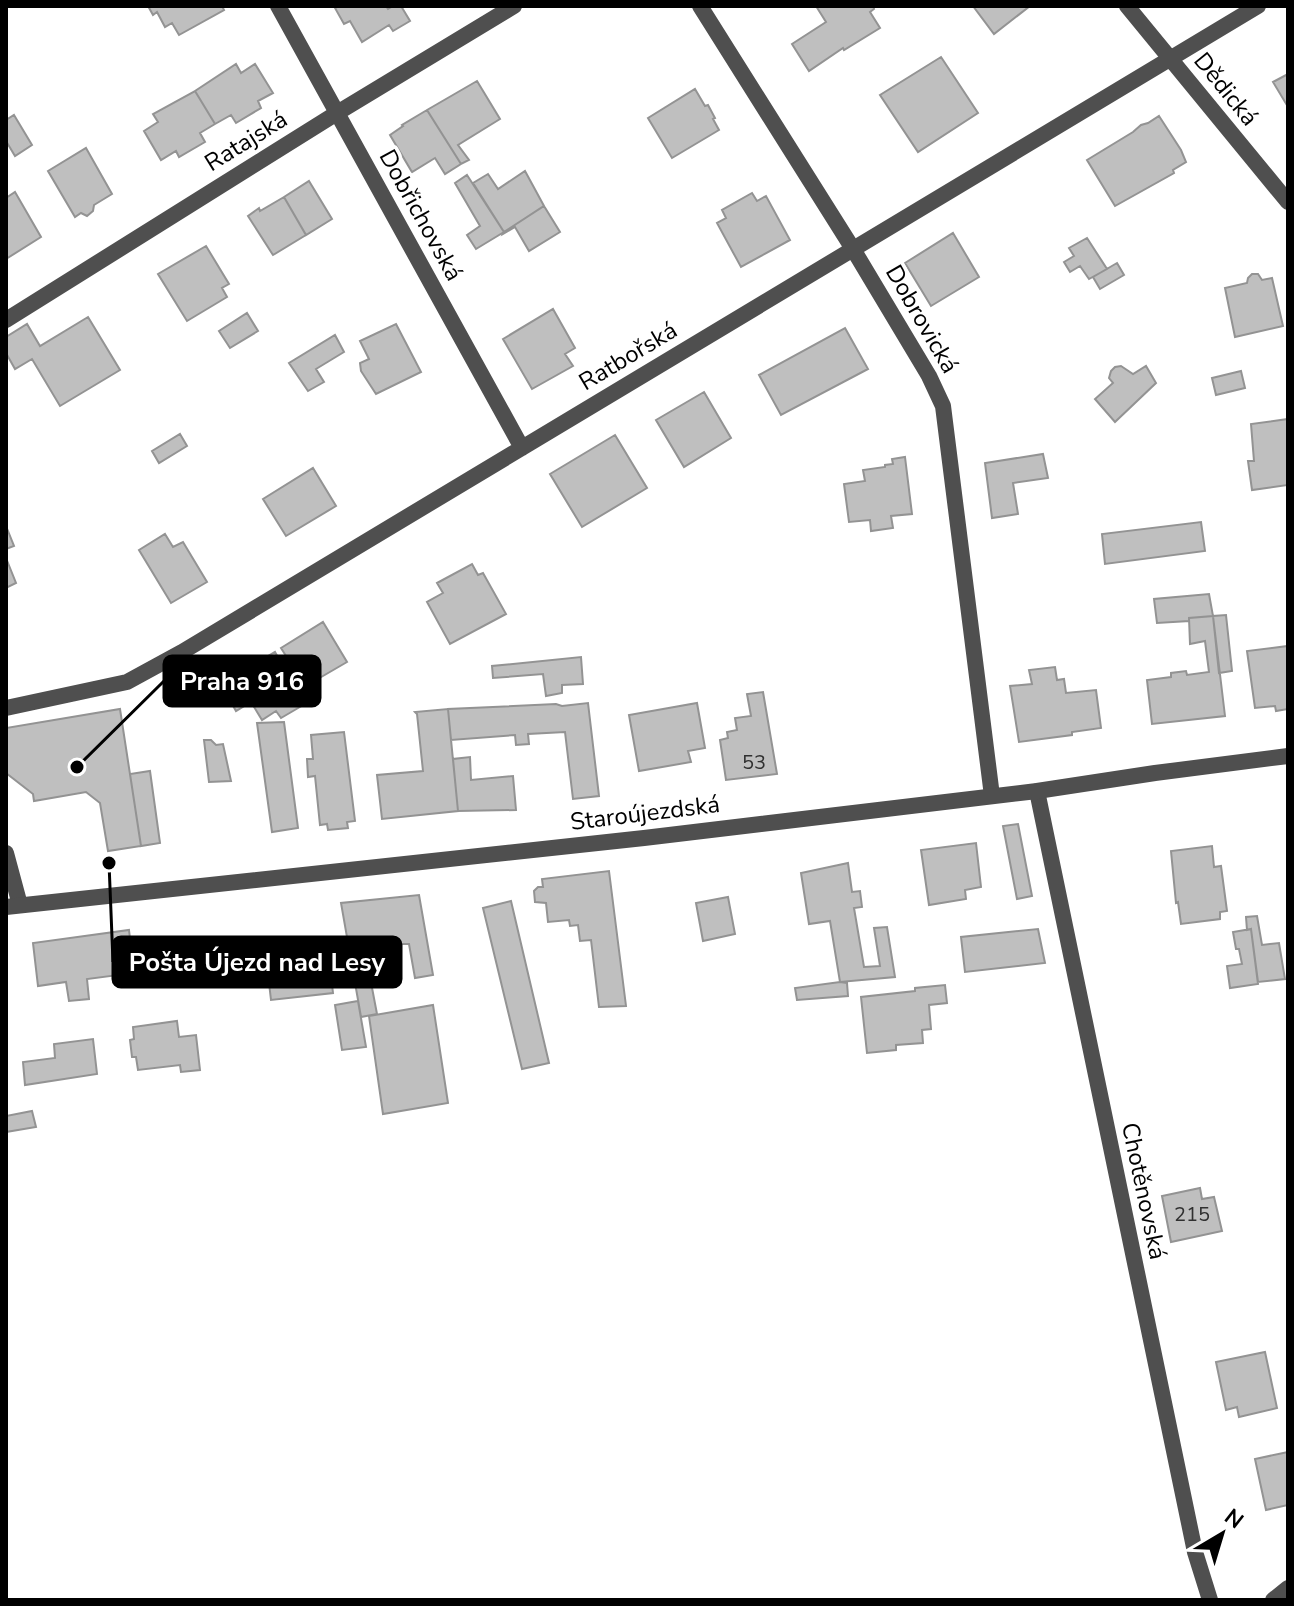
<svg xmlns="http://www.w3.org/2000/svg" width="1294" height="1606" font-family="'Nunito Sans',sans-serif">
<style>
.building{fill:#bfbfbf;stroke:#939393;stroke-width:2}
.lines{fill:none;stroke-linecap:round;stroke-linejoin:round}
.minor{stroke:#4f4f4f;stroke-width:16}
.tertiary{stroke:#4f4f4f;stroke-width:16}
.labels{text-anchor:middle;dominant-baseline:central;stroke-width:7;stroke-linejoin:round;paint-order:stroke}
.number-label{font-size:20px;fill:#303030}
.street-label{font-size:24px;fill:#000;stroke:#fff}
.leader{fill:none;stroke:#000;stroke-width:3}
.callout-dot{fill:#000;stroke:#fff;stroke-width:3}
.callout{fill:#000;stroke:#000;stroke-width:3}
.callout-label{font-size:26px;text-anchor:middle;font-weight:bold;fill:#fff}
</style>
<rect width="100%" height="100%" fill="#fff"/>
<!-- building -->
<path class="building" d="M148 6H222L224 10 179 35 172 23 165 27 157 12 153 15Z
M339 6H386L388 9 393 6H401L410 21 393 31 389 25 362 42 350 21 344 24 335 8Z
M816 6H873L874 9 870 12 880 28 844 50 843 48 809 71 792 44 826 22Z
M973 6H1030L994 34Z
M941 57 978 113 918 152 880 95Z
M236 64 241 73 255 64 273 93 258 101 261 108 236 123 231 115 215 124 195 91Z
M1288 74V107L1273 82Z
M477 81 500 119 458 145 469 160 461 164 427 110Z
M695 89 705 106 708 105 715 118 713 119 719 130 672 158 648 118Z
M195 91 215 124 200 133 205 142 179 157 176 151 161 160 144 131 158 122 153 114Z
M427 110 461 164 445 174 435 158 412 172 390 135 403 126 402 125Z
M14 115 32 145 15 156 6 141V120Z
M1159 116 1181 150 1186 162 1173 170 1174 173 1115 206 1087 160 1133 132 1141 125 1148 123Z
M86 148 112 194 94 205 93 211 87 216 81 213 75 217 48 171Z
M525 171 544 206 504 232 473 183 488 174 498 189Z
M467 175 504 232 476 249 467 235 480 226 455 183Z
M309 181 332 219 306 235 284 197Z
M15 192 41 237 6 259V198Z
M752 193 757 201 766 196 790 240 741 267 717 223 726 218 722 210Z
M284 197 306 235 273 255 248 216 259 208 260 211Z
M544 206 560 232 529 251 515 227 503 234 504 232Z
M953 233 979 277 931 306 905 263Z
M1087 238 1107 269 1089 279 1080 266 1070 272 1064 262 1074 256 1069 248Z
M206 246 229 284 222 288 227 297 187 321 158 274Z
M1117 263 1124 275 1100 289 1093 277Z
M1252 274H1258L1262 280 1272 278 1283 326 1235 337 1225 288 1247 283 1248 278Z
M553 309 575 348 565 354 573 366 532 389 503 339Z
M247 313 258 331 230 348 219 331Z
M88 317 120 370 60 406 32 359 15 369 6 353V337L27 324 40 346Z
M396 324 421 372 376 394 361 371 360 363 369 359 360 341Z
M845 328 868 369 781 415 759 375Z
M335 335 344 352 316 369 324 382 308 391 289 363Z
M1121 366 1133 374 1146 366 1156 383 1115 422 1095 399 1113 383 1109 378 1111 371 1115 367Z
M1241 371 1245 388 1216 395 1212 378Z
M704 392 731 438 684 467 656 420Z
M1288 419V485L1252 490 1248 461H1254L1251 424Z
M180 434 187 446 159 463 152 451Z
M615 435 647 488 582 527 550 474Z
M1043 454 1048 478 1013 483 1018 514 992 518 985 463Z
M905 457 912 514 891 516 893 528 871 531 870 520 849 522 844 484 865 481 863 470 885 467V465L893 464 892 459Z
M313 468 336 506 286 536 263 499Z
M1201 522 1205 551 1105 564 1102 534Z
M6 526 14 546 6 549Z
M165 534 173 547 183 542 207 582 171 603 139 550Z
M6 558 16 583 6 588Z
M472 564 478 575 483 573 506 614 450 644 427 602 443 593 437 583Z
M1209 594 1213 616 1189 618V621L1157 623 1154 599Z
M1226 615 1232 671 1219 673 1213 616Z
M1213 616 1225 716 1152 724 1147 680 1171 677V673L1186 671 1187 675 1209 672 1205 641 1190 644 1189 618Z
M323 622 347 662 304 687 286 661 288 659 281 648Z
M1288 646V709L1276 711 1275 706 1255 708 1247 651Z
M275 652 305 704 281 718 276 711 262 720 251 702 236 711 221 684Z
M581 657 583 684 562 685V693L546 696 543 674 493 678 492 666Z
M1055 667 1057 680 1064 679 1066 693 1096 690 1101 728 1072 732V735L1019 742 1010 686 1032 684 1029 670Z
M763 692 777 774 726 780 720 740 728 738 727 732 737 730 735 718 751 716 747 694Z
M588 703 599 796 573 799 565 732 528 734 529 744 516 745 515 735 451 740 448 709 556 704 562 706Z
M697 703 705 748 688 751 691 762 639 771 629 715Z
M120 709 141 846 108 851 100 803 86 792 34 801 33 794 6 773V728Z
M448 709 458 811 382 819 377 775 423 771 417 714 415 712Z
M284 722 298 828 272 832 257 723Z
M344 732 355 821 347 822 348 828 328 830 327 824 320 825 315 776 308 777 307 759H313L311 735Z
M204 740H211L216 745 223 744 231 781 209 782Z
M470 757 471 780 513 776 516 810 458 811 453 759Z
M150 771 160 843 141 846 130 774Z
M1018 824 1032 896 1017 899 1003 826Z
M976 843 981 887 965 890 966 899 929 905 921 850Z
M1212 846 1214 867 1221 866 1227 911 1220 912V919L1181 924 1178 902 1176 903 1171 851Z
M848 863 852 892 860 891 862 907 854 908 864 967 880 966 874 928 887 927 895 977 840 982 830 921 809 924 801 873Z
M609 871 626 1006 599 1007 591 940 580 941 578 925 570 926 569 920 548 922 546 903 535 902 534 891 538 887H543L542 879Z
M419 895 433 975 415 978 409 944H396L399 968 369 972 377 1014 361 1017 341 903Z
M728 897 735 934 703 941 696 903Z
M511 901 549 1063 522 1069 483 908Z
M1257 916 1262 945 1279 943 1285 979 1258 982 1251 929 1247 930 1246 917Z
M1038 929 1045 963 965 972 961 937Z
M1251 929 1258 984 1230 988 1227 966 1242 964 1239 949H1236L1233 932Z
M129 930 134 973 87 979 89 999 69 1001 66 982 38 986 33 943Z
M317 943 318 952 328 951 333 993 271 1000 265 949Z
M840 982 847 983 848 996 797 1000 795 988Z
M945 985 947 1003 929 1005 931 1029 922 1030 923 1043 896 1045V1050L867 1053 861 997 915 991V988Z
M358 1001 366 1047 342 1050 335 1005Z
M433 1005 448 1103 383 1114 369 1016Z
M177 1021 179 1037 196 1035 200 1070 181 1072 180 1065 138 1070 136 1057H132L130 1040 134 1039 133 1027Z
M93 1039 97 1074 25 1085 23 1062 55 1058 54 1044Z
M32 1111 36 1127 6 1132V1116Z
M1200 1188 1202 1199 1214 1197 1222 1231 1171 1242 1162 1196Z
M1265 1352 1277 1408 1239 1417 1237 1407 1226 1410 1216 1362Z
M1288 1452V1505L1266 1510 1255 1459Z"/>
<g class="lines">
<!-- minor -->
<path class="minor" d="M278 6 522 448
M700 6 853 249 929 376 943 406 992 796
M1127 6 1288 202
M6 320 337 113 514 6
M6 708 127 682 182 652 1258 6
M1037 791 1195 1552 1210 1600
M6 853 20 905
M1273 1600 1288 1588"/>
<!-- tertiary -->
<path class="tertiary" d="M6 907 644 838 1037 791 1155 773 1288 756"/>
</g>
<g class="labels">
<!-- number labels -->
<g class="number-label">
<text x="754" y="762">53</text>
<text x="1192" y="1214">215</text>
</g>
<!-- street labels -->
<g class="street-label">
<text transform="translate(1226 89) rotate(51)">Dědická</text>
<text transform="translate(246 141) rotate(-32)">Ratajská</text>
<text transform="translate(421 215) rotate(61)">Dobřichovská</text>
<text transform="translate(922 319) rotate(60)">Dobrovická</text>
<text transform="translate(628 356) rotate(-31)">Ratbořská</text>
<text transform="translate(645 813) rotate(-7)">Staroújezdská</text>
<text transform="translate(1144 1191) rotate(78)">Chotěnovská</text>
</g>
</g>
<!-- callouts -->
<path class="leader" d="M77 767L164 681M109 863L113 962"/>
<g class="callout-dot">
<circle cx="77" cy="767" r="8"/>
<circle cx="109" cy="863" r="8"/>
</g>
<g class="callout">
<rect x="164" y="656" width="156" height="50" rx="8"/>
<rect x="113" y="937" width="288" height="50" rx="8"/>
</g>
<g class="callout-label">
<text x="242" y="690">Praha 916</text>
<text x="257" y="971">Pošta Újezd nad Lesy</text>
</g>
<!-- border -->
<rect width="1294" height="1606" fill="none" stroke="#000000" stroke-width="16"/>
<!-- north arrow -->
<g transform="translate(1222 1534) rotate(38)" stroke="#ffffff" stroke-width="6" paint-order="stroke">
<path d="M0-6L14 30L0 20L-14 30Z" fill="#000000"/>
<text y="-12" font-size="22" font-weight="bold" text-anchor="middle" fill="#000000">N</text>
</g>
</svg>
